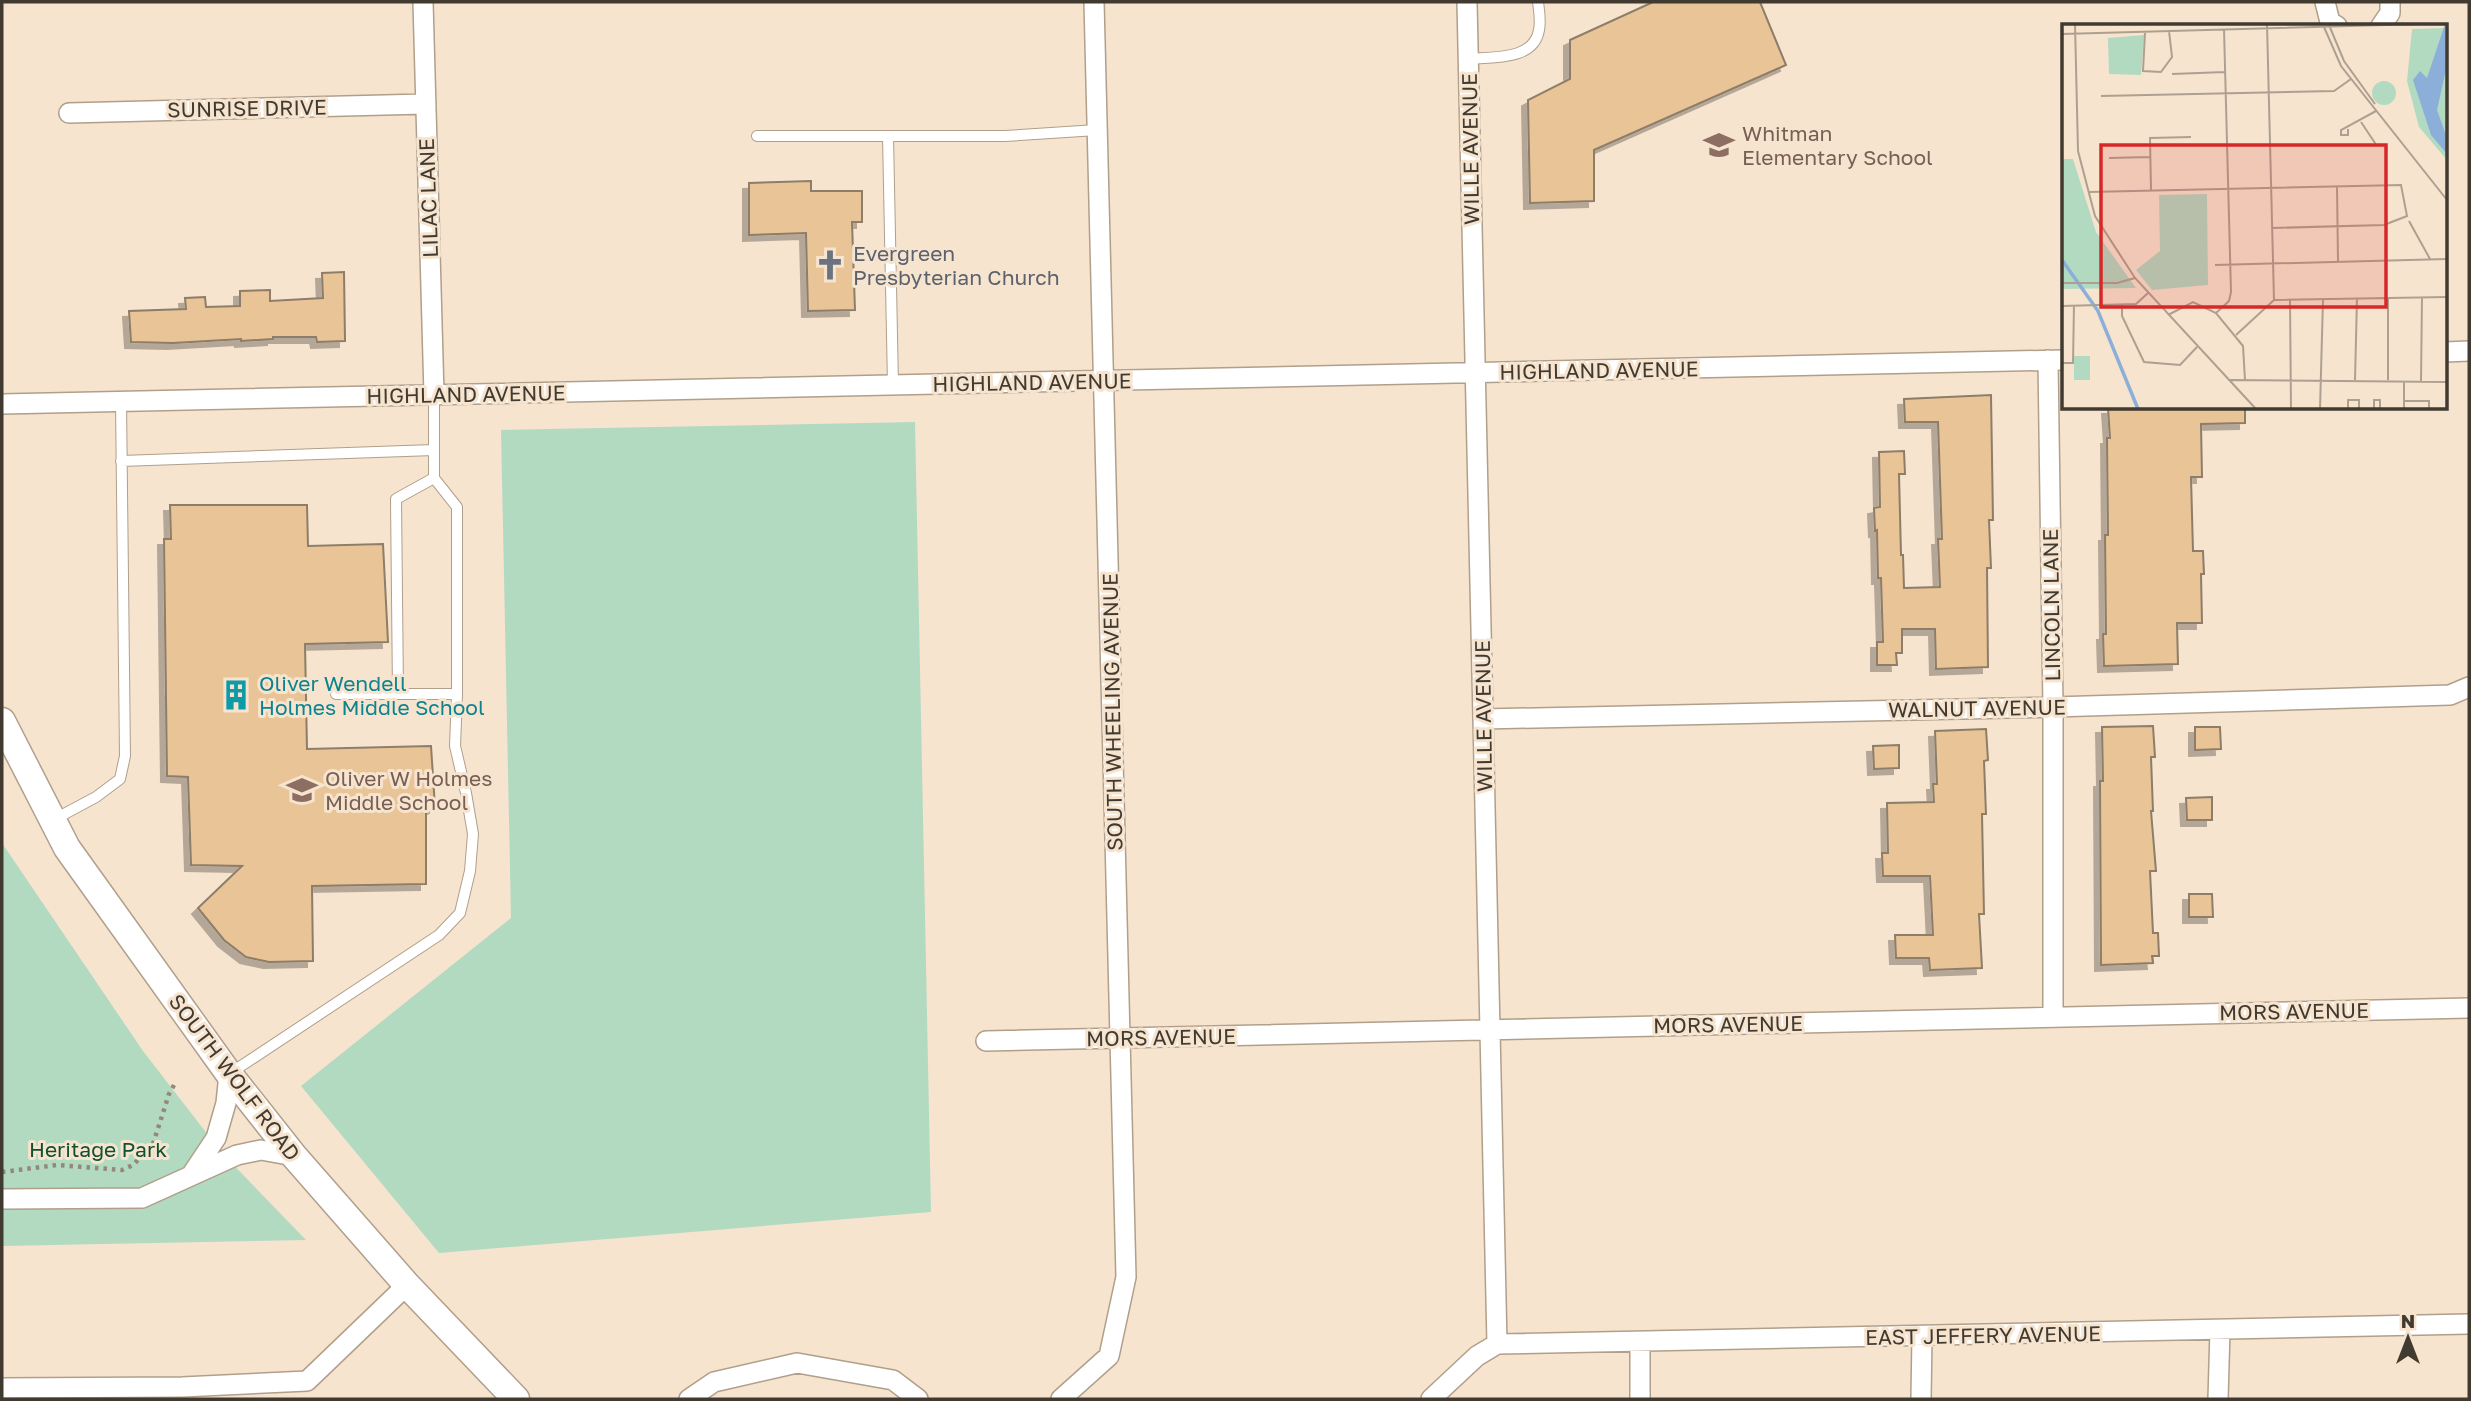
<svg xmlns="http://www.w3.org/2000/svg" width="2471" height="1401" font-family="'Golos Text',sans-serif">
<style>
.green{fill:#b2dac1}
.building{fill:#e9c497;stroke:#8d7d69;stroke-width:2;filter:url(#shadow)}
.lines{fill:none;stroke-linecap:round;stroke-linejoin:round}
.lane-casing{stroke:#b09f8b;stroke-width:12}
.street-casing{stroke:#b09f8b;stroke-width:22}
.secondary-casing{stroke:#b09f8b;stroke-width:29}
.path{stroke:#948879;stroke-width:4.5;stroke-dasharray:3.5 5;stroke-linecap:butt}
.lane{stroke:#fff;stroke-width:10}
.street{stroke:#fff;stroke-width:19}
.secondary{stroke:#fff;stroke-width:26}
.labels{text-anchor:middle;dominant-baseline:central;stroke-width:6;stroke-linejoin:round;paint-order:stroke}
.street-label{font-size:21px;fill:#413a31;stroke:#f6e4cf}
.education-label{font-size:21px;fill:#785e54;stroke:#f6e4cf;text-anchor:start}
.worship-label{font-size:21px;fill:#5b616d;stroke:#f6e4cf;text-anchor:start}
.culture-label{font-size:21px;fill:#0d838f;stroke:#f6e4cf;text-anchor:start}
.park-label{font-size:21px;fill:#0e5031;stroke:#f6e4cf}
.inset-river{fill:none;stroke:#8cafda;stroke-width:3.5}
.inset-road{fill:none;stroke:#aea090;stroke-width:2}
.view{fill:#d62828;fill-opacity:0.15;stroke:#d62828;stroke-width:3.5}
.inset-edge{fill:none;stroke:#413a31;stroke-width:3.5}
</style>
<defs>
<filter id="shadow"><feDropShadow dx="-6" dy="6" stdDeviation="0" flood-color="#0004"/></filter>
</defs>
<rect width="100%" height="100%" fill="#f6e4cf"/>
<!-- green -->
<path class="green" d="M915 422 931 1212 439 1253 301 1086 511 918 501 430Z
M2 843 143 1051 222 1153 306 1240 2 1246Z"/>
<!-- building -->
<path class="building" d="M1653 2H1760L1786 65 1594 150V201L1530 203 1528 100 1570 79V40Z
M811 181V191H862V222H852L855 310 808 311 806 233 749 235V183Z
M344 272 345 341 317 342 316 337H273V339L241 341V339L173 343 131 342 129 311 186 309 185 298 205 297 206 307 240 306V291L270 290V301L323 298 322 273Z
M1991 395 1993 520H1989L1991 568H1987L1988 667 1936 669 1935 629H1902V653H1896L1897 665H1877V642H1883L1881 578H1878L1877 530 1875 531 1874 508 1880 507 1879 452 1904 451 1905 474H1899L1901 555H1903L1904 588 1940 587 1938 539H1942L1938 422H1905L1904 399Z
M2108 408H2245V423L2201 424 2202 477H2191L2193 551H2203L2204 574H2201L2202 623H2177L2178 664 2104 666 2103 634H2106L2105 535H2108L2107 438H2110Z
M170 505H307L308 546 383 544 388 642 305 644 307 749 431 746 435 807 426 811V884L312 886 313 961 269 962 246 957 224 940 198 908 242 866 191 865 188 777 167 776 164 539H171Z
M2153 726 2155 757H2151L2153 811H2151L2156 871H2150L2153 933H2158L2159 956H2152L2153 963 2101 965 2100 781H2103L2102 727Z
M2195 727H2220L2221 749 2195 750Z
M1986 729 1988 760 1984 761 1986 814H1982L1984 914H1979L1982 968 1930 970 1929 958H1896L1895 935H1933L1930 876H1883L1882 853H1888L1887 803 1934 802 1933 784H1937L1935 731Z
M1899 745V768L1874 769 1873 746Z
M2212 797V820H2187L2186 798Z
M2189 894H2212L2213 917H2189Z"/>
<g class="lines">
<!-- lane casing -->
<g class="lane-casing">
<path id="lane" d="M1468 59C1491 57 1534 61 1539 30 1541 21 1539 10 1538 2
M757 136H1005L1097 130
M888 136 893 385
M121 461 434 450
M398 692 396 499 434 478
M336 694H457
M53 820 96 797 120 779 125 756 121 401
M229 1074 439 935 460 913 470 871 473 834 466 793 455 746 457 694V507L434 478V395"/>
</g>
<!-- street casing -->
<g class="street-casing">
<path id="street" d="M423 2 434 395
M1467 2 1497 1344
M2325 2 2330 22 2337 26
M2381 26 2390 13V2
M69 113 425 104
M2445 352 2469 351
M2048 360 2053 707V1017
M2 404 2063 360
M1483 719 2053 707 2450 695 2469 687
M986 1041 2469 1008
M192 1174 216 1138 226 1103 229 1074
M2 1199 142 1198 237 1155 261 1150 294 1156
M1640 1342V1399
M2 1388 182 1387 307 1381 407 1285
M689 1399 714 1382 797 1363 893 1380 918 1399
M1061 1399 1109 1356 1126 1277 1094 2
M1431 1399 1477 1356 1497 1344 2469 1324
M1921 1399 1922 1336
M2218 1399 2220 1330"/>
</g>
<!-- secondary casing -->
<g class="secondary-casing">
<path id="secondary" d="M2 721 67 848 229 1074 294 1156 407 1285 516 1399"/>
</g>
<!-- path -->
<path class="path" d="M2 1172 57 1165 122 1170 133 1165 153 1144 169 1094 174 1085"/>
<!-- lane -->
<use href="#lane" class="lane"/>
<!-- street -->
<use href="#street" class="street"/>
<!-- secondary -->
<use href="#secondary" class="secondary"/>
</g>
<!-- icons -->
<defs>
<g id="school-bare" transform="scale(2.415)"><path d="M0-5L7-2L0 1L-7-2ZM-4 1L0 2.5L4 1V4Q0 6-4 4Z" fill="#8d6e63" stroke="#f6e4cf" stroke-width="2.5" paint-order="stroke"/></g>
<g id="church-bare" transform="scale(2.415)"><path d="M-1.2-6h2.4v3.5h3.3v2.4h-3.3V6h-2.4V-.1h-3.3v-2.4h3.3Z" fill="#6b7280" stroke="#f6e4cf" stroke-width="2.5" paint-order="stroke"/></g>
<g id="building-bare" transform="scale(2.415)"><path d="M-4-6H4V6H1V3H-1V6H-4ZM-2.5-4.3h1.7v1.8h-1.7ZM.8-4.3h1.7v1.8H.8ZM-2.5-1h1.7V.8h-1.7ZM.8-1h1.7V.8H.8Z" fill="#0f9aa8" stroke="#f6e4cf" stroke-width="2.5" paint-order="stroke"/></g>
</defs>
<g fill-rule="evenodd">
<use href="#school-bare" x="1719" y="145"/>
<use href="#church-bare" x="830" y="265"/>
<use href="#building-bare" x="236" y="695"/>
<use href="#school-bare" x="302" y="790"/>
</g>
<g class="labels">
<!-- street labels -->
<g class="street-label">
<text transform="translate(247 108) rotate(-1)">SUNRISE DRIVE</text>
<text transform="translate(1470 149) rotate(-91)">WILLE AVENUE</text>
<text transform="translate(428 198) rotate(-92)">LILAC LANE</text>
<text transform="translate(1599 370) rotate(-1)">HIGHLAND AVENUE</text>
<text transform="translate(1032 382) rotate(-1)">HIGHLAND AVENUE</text>
<text transform="translate(466 394) rotate(-1)">HIGHLAND AVENUE</text>
<text transform="translate(2051 605) rotate(-91)">LINCOLN LANE</text>
<text transform="translate(1977 708) rotate(-1)">WALNUT AVENUE</text>
<text transform="translate(1112 712) rotate(-91)">SOUTH WHEELING AVENUE</text>
<text transform="translate(1483 716) rotate(-91)">WILLE AVENUE</text>
<text transform="translate(2294 1011) rotate(-1)">MORS AVENUE</text>
<text transform="translate(1728 1024) rotate(-1)">MORS AVENUE</text>
<text transform="translate(1161 1037) rotate(-1)">MORS AVENUE</text>
<text transform="translate(235 1077) rotate(53)">SOUTH WOLF ROAD</text>
<text transform="translate(1983 1335) rotate(-1)">EAST JEFFERY AVENUE</text>
</g>
<!-- education labels -->
<g class="education-label">
<text x="1742" y="133">Whitman<tspan x="1742" dy="24">Elementary School</tspan></text>
<text x="325" y="778">Oliver W Holmes<tspan x="325" dy="24">Middle School</tspan></text>
</g>
<!-- worship labels -->
<g class="worship-label">
<text x="853" y="253">Evergreen<tspan x="853" dy="24">Presbyterian Church</tspan></text>
</g>
<!-- culture labels -->
<g class="culture-label">
<text x="259" y="683">Oliver Wendell<tspan x="259" dy="24">Holmes Middle School</tspan></text>
</g>
<!-- park labels -->
<g class="park-label">
<text x="98" y="1149">Heritage Park</text>
</g>
</g>
<!-- overview -->
<g transform="translate(2062 24)">
<rect width="385" height="385" fill="#f6e4cf"/>
<path d="M385 4V136L357 103 345 57 350 5ZM82 11 79 51 47 50 46 14ZM310 69a12 12 0 1 1 24 0a12 12 0 1 1-24 0ZM0 135H11L34 208 74 264 0 265ZM145 170 146 261 90 266 74 246 98 227 97 171ZM12 332H28V356H12Z" fill="#b2dac1"/>
<path d="M383 0 385 41 375 86 385 114V130L369 111 351 56 358 47 365 54Z" fill="#8cafda"/>
<path class="inset-river" d="M0 236 36 287 76 385"/>
<path class="inset-road" d="M13 0 16 127 33 192 73 254 194 385M205 0 212 276M267 1 282 37 313 80M262 3 279 42 385 176M83 9 81 47 99 48 110 33 107 7M0 10 361 0M110 50 163 48M39 72 272 67 289 55M299 98 315 122M286 105V111H279V106L314 87M47 134 88 133M275 162 276 237M89 166 88 114 129 113M27 168 339 161 345 192 322 201 210 204M347 197 368 235M153 241 385 235M0 259H55L73 254M212 276 385 273M228 276 229 385M60 281V292L82 338 118 341 135 323M0 282 74 280 86 269M154 289 167 277 169 268 162 5M106 291 131 278 154 289 181 322 183 356M174 311 212 276M0 339H11L12 281M168 356 385 358M293 356 295 274M326 356V274M359 357 360 273M343 377H367V385M258 385 261 275M286 385V376H297V385M312 385V376H318V385M342 385V357"/>
<path class="view" d="M39 121H324V283H39Z"/>
<rect width="385" height="385" class="inset-edge"/>
</g>
<!-- border -->
<rect width="2471" height="1401" fill="none" stroke="#413a31" stroke-width="7"/>
<!-- north arrow -->
<g transform="translate(2408 1338)" stroke="#f6e4cf" stroke-width="5" paint-order="stroke">
<path d="M0-5L12 26L0 18L-12 26Z" fill="#413a31"/>
<text y="-10" font-size="19" font-weight="bold" text-anchor="middle" fill="#413a31">N</text>
</g>
</svg>
